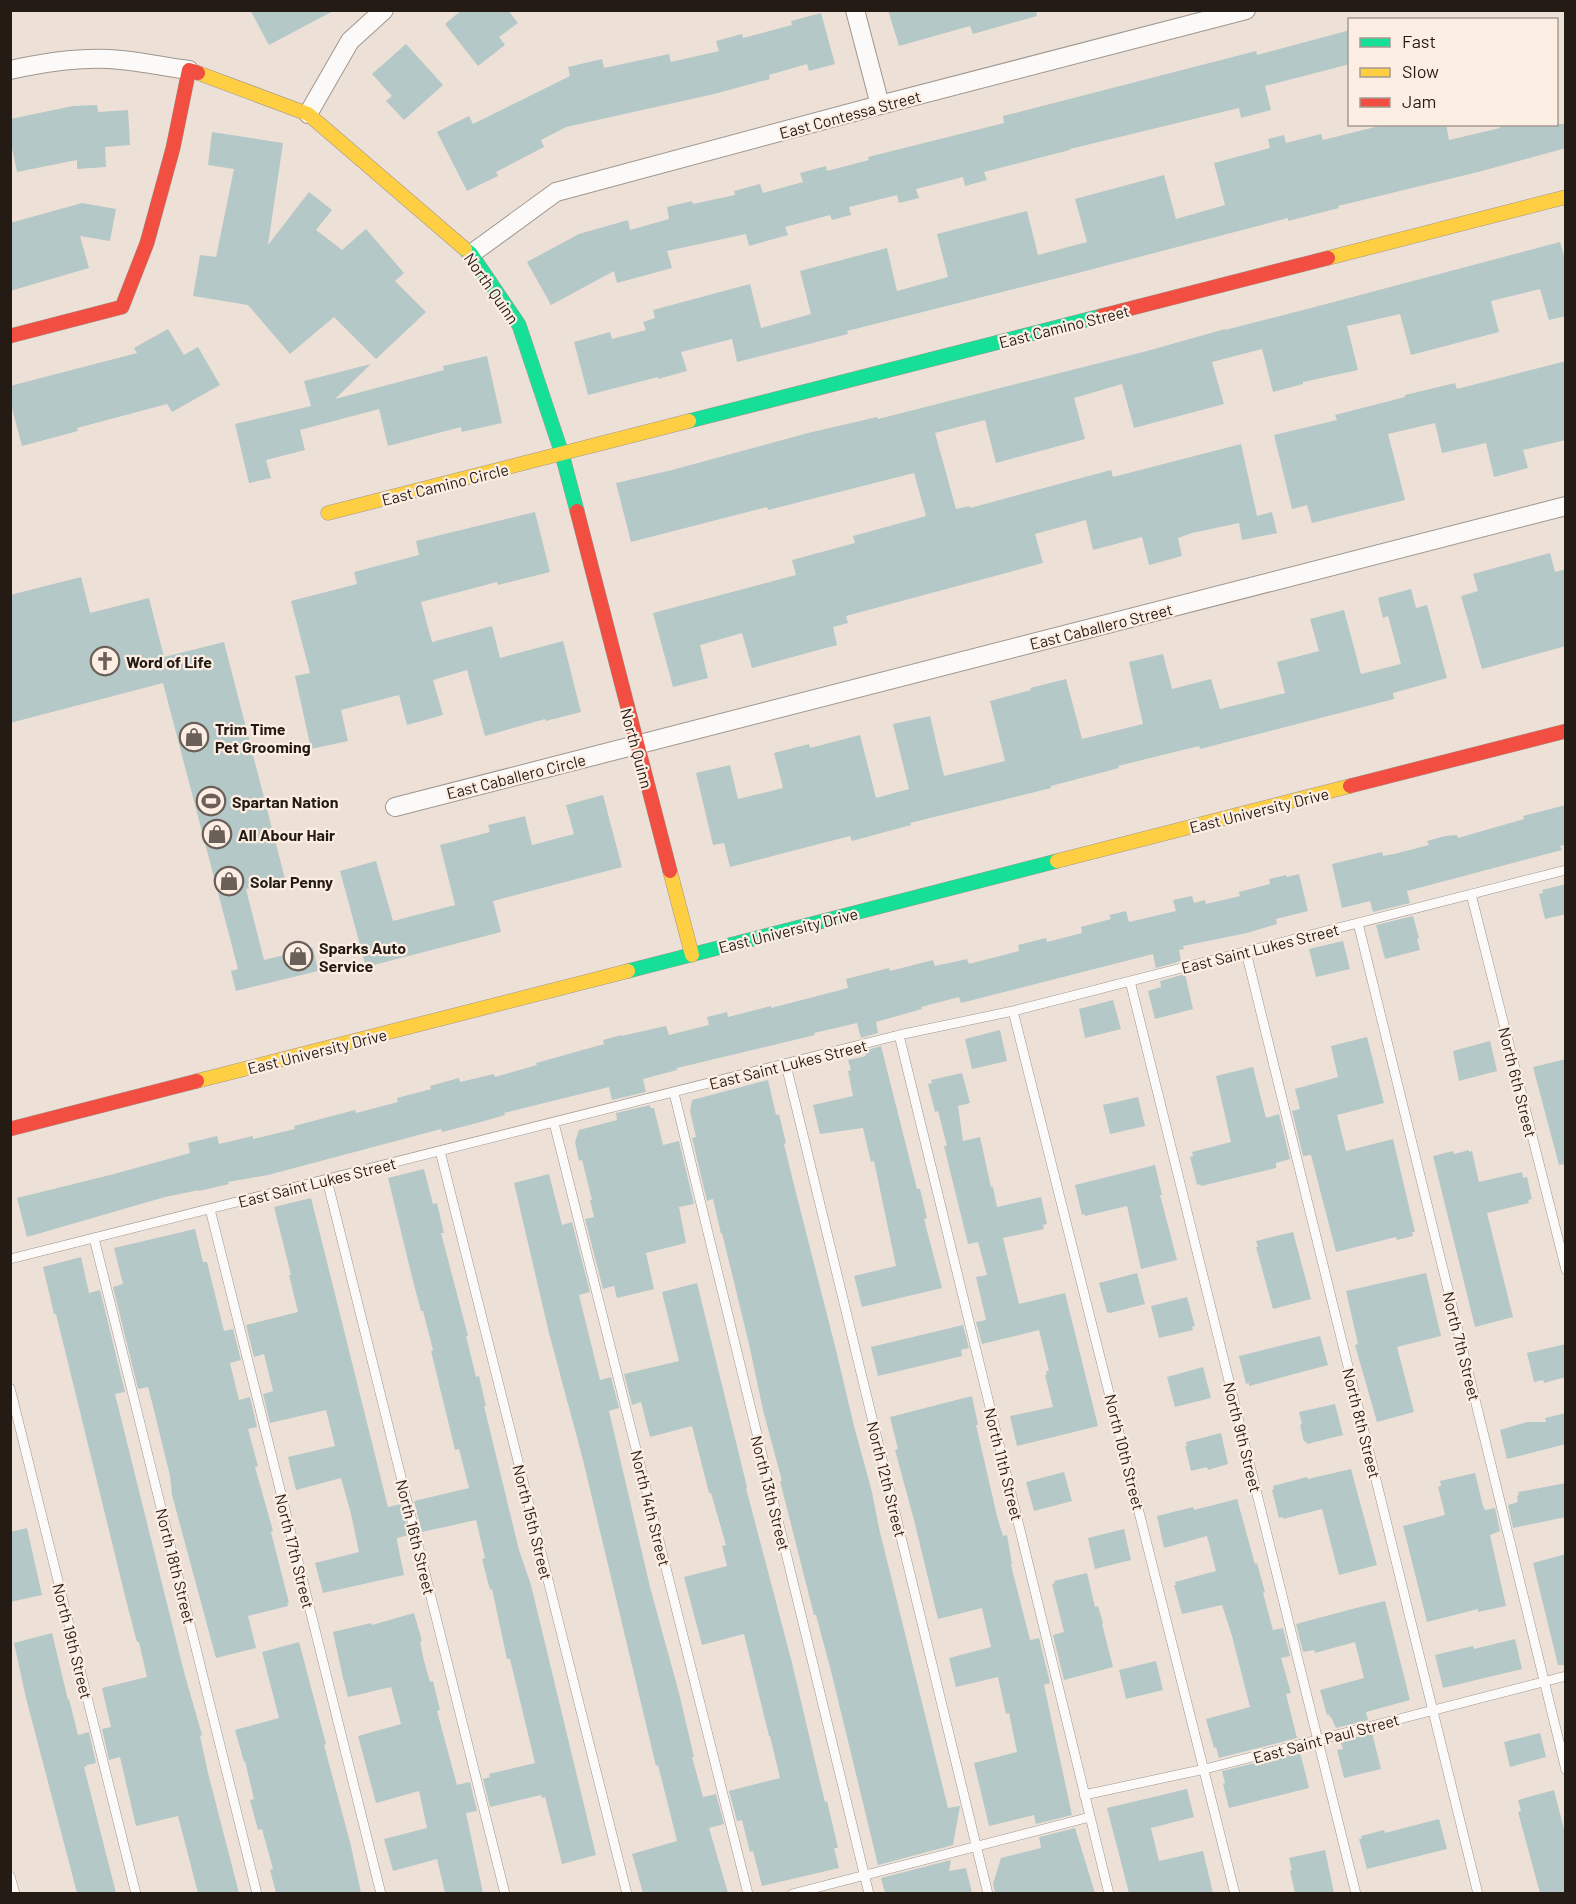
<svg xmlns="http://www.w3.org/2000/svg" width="1576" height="1904" font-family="Barlow,sans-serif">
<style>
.building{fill:#b5c8c8}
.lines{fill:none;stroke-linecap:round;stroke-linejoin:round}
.lane-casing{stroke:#9f968e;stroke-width:10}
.street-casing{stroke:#9f968e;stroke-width:20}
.fast-casing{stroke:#9f968e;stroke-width:15}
.slow-casing{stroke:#9f968e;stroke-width:15}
.jam-casing{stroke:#9f968e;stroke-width:15}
.lane{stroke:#fcfaf9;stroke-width:9}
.street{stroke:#fcfaf9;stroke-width:18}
.fast{stroke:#16e098;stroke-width:14}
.slow{stroke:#ffcf43;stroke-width:14}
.jam{stroke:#f24e42;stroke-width:14}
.labels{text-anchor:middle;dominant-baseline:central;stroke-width:4.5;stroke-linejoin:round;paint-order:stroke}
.street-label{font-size:16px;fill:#241b15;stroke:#fdeee3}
.poi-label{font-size:16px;font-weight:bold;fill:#241b15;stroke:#fdeee3;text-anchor:start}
</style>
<rect width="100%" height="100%" fill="#ede0d7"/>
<!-- building -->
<path class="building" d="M250 10H335L269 45Z
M462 10H508L518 23 499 37 505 45 478 66 445 24Z
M888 10H1036L1037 16 973 34 970 26 899 46Z
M821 13 835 64 809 71 807 64 769 75 770 79 714 94 566 127 541 140 544 147 496 172 498 176 467 191 437 132 469 116 473 124 570 76 568 67 602 59 604 68 669 54 671 62 719 51 716 41 742 34 743 38 792 25 791 21Z
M1350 30V64L1265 86 1271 110 1241 118 1239 108 1070 149V150L984 172 987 180 965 186 963 177 916 189 919 198 899 203 897 195 849 207 851 215 832 220 830 215 785 227 788 235 749 246 746 234 667 251 672 268 617 283 614 271 551 305 527 262 579 234 628 220 630 230 669 219 667 207 692 201 693 204 735 195 734 191 760 184 763 193 803 182 800 173 826 166 827 171 869 160 868 157 1004 123 1003 116 1256 51 1257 55Z
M406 44 443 85 404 120 386 101 392 96 372 74Z
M97 105 98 112 128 110 130 145 105 147 106 167 77 169V160L17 172 10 138V119L73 106Z
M1387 124H1446L1449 140 1500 128 1499 124H1566V148L1478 172 1338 206 1339 208 1288 221V218L1074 274 847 331 848 334 737 362 732 339 681 352 687 371 658 379V377L588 395 574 342 610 332 612 339 646 330 643 322 655 318 653 310 750 284 761 328 811 314 800 271 887 248 897 291 948 277 937 234 1027 211 1038 255 1087 242 1075 199 1164 175 1176 219 1225 205 1214 163 1270 148 1268 139 1284 135 1286 143 1321 134 1323 140Z
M212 132 283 143 268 245 309 192 332 210 316 230 342 250 366 229 404 273 395 281 426 312 376 359 334 317 290 354 248 305 193 296 200 255 216 257 234 169 208 165Z
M82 203 116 209 110 241 80 236 89 268 10 291V223Z
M1560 242 1566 263V316L1549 320 1540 289 1491 301 1499 332 1411 355 1400 314 1347 326 1358 370 1303 382V384L1273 392 1262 349 1212 362 1224 404 1134 428 1122 384 1074 398 1085 439 996 463 985 420 935 433 956 509 970 506V508L1111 470 1113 477 1241 444 1257 516 1272 512 1277 533 1242 540 1239 523 1192 533 1178 538 1182 556 1149 565 1142 537 1093 550 1086 520 1035 534 1043 563 846 616 848 623 833 627 837 645 752 668 742 633 700 645 708 678 673 687 653 613 796 575 792 560 855 543 853 536 926 516 914 473 768 510 767 507 631 542 616 483 672 470 808 433 877 417 878 419 1147 351 1225 329V330L1311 308Z
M168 329 184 355 198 347 220 385 172 412 167 404 77 428 78 431 22 446 10 401V386L137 353 134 348Z
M487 356 502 423 462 432 461 427 388 446 379 409 300 430 305 450 266 460 271 478 249 483 235 424 311 406 304 381 371 364 335 399 444 370 443 366Z
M1566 361V440L1523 450 1528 468 1494 477 1486 443 1442 453 1435 423 1388 434 1405 500 1312 523 1307 505 1292 509 1274 435 1337 420 1335 415 1405 397V395L1455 383 1457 389Z
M535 512 550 572 498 585 497 582 421 602 432 642 492 626 500 658 563 641 581 712 546 721 545 719 485 736 467 670 433 680 443 715 407 725 399 695 341 710 348 741 311 749 295 676 310 673 291 601 357 584 354 572 419 555 416 541Z
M1550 553 1555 572 1566 569V646L1482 669 1461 596 1478 591 1473 574Z
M81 577 90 613 149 598 164 657 224 642 285 879 246 889 264 960 313 948 318 971 236 991 231 971 238 969 163 683 10 723V595Z
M1411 589 1416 608 1427 605 1447 678 1393 693 1394 699 1200 749 1199 746 1118 766 1119 768 1051 786V788L910 823 911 825 852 841 850 836 730 867 724 843 713 845 696 773 730 765 738 799 783 788 774 753 809 744 810 748 860 735 876 798 909 789 893 724 930 716 944 776 1005 761 990 701 1031 690 1030 688 1066 679 1082 739 1143 724 1129 662 1163 654 1172 689 1211 679 1220 709 1285 693 1277 662 1319 651 1310 619 1344 610 1361 674 1401 664 1388 616 1383 618 1378 598Z
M603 795 622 867 493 901 501 932 366 967 340 871 376 861 393 921 455 905 440 845 490 832 488 825 525 816 532 845 574 834 566 805Z
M1566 805V845L1560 846 1562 850 1407 891 1410 903 1373 912 1370 901 1342 908 1332 864 1382 852 1383 856 1394 854 1429 845 1427 841 1445 836 1457 835 1458 838 1524 819 1523 816Z
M1299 874 1308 911 1276 919 1277 924 1247 933 1183 946 1184 949 1179 950 1181 961 1156 968 1153 954 961 1003 959 997 921 1007 922 1009 876 1022 878 1033 861 1038 857 1023 814 1033 815 1035 677 1068V1070L643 1079 646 1092 612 1100 609 1087 504 1113 505 1115 477 1123 442 1132 441 1129 268 1175 228 1182 229 1184 199 1191V1190L165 1197 27 1237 17 1198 114 1174 190 1153 188 1143 217 1136 219 1144 253 1136V1139L295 1129 294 1126 355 1110 356 1113 398 1102 397 1098 431 1089 430 1086 459 1078 460 1082 494 1074 495 1077 537 1065 536 1063 604 1044 603 1040 621 1035V1036L666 1026 669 1035 709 1025 707 1017 727 1012 728 1017 771 1006V1008L848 988 846 979 889 968 890 971 933 960 935 966 967 959 969 964 1019 951 1018 945 1046 938 1047 942 1082 933 1081 927 1111 919 1109 915 1126 911 1129 922 1176 911 1173 900 1192 896 1194 903 1205 900 1206 904 1240 896 1239 892 1270 884 1269 879 1286 875 1287 877Z
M1566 884V914L1545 919 1539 894 1543 893 1542 890Z
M1413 916 1419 938 1417 939 1420 950 1385 959 1376 925Z
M1343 941 1350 969 1316 977 1309 949Z
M1185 974 1193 1009 1155 1019 1148 991 1161 987 1160 981Z
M1113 1000 1121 1029 1085 1038 1079 1009Z
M1000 1030 1007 1061 972 1069 965 1039Z
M1367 1037 1384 1103 1337 1115 1346 1151 1393 1139 1415 1232H1412L1413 1236 1397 1240 1396 1237 1336 1252 1311 1155 1303 1156 1292 1111 1300 1109 1295 1089 1338 1077 1331 1046Z
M1490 1041 1497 1071 1459 1081 1453 1051Z
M881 1046 917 1189H920L927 1218 924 1219 942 1288 862 1307 854 1276 896 1266 874 1161 871 1162 863 1128 820 1134 813 1105 853 1096 848 1071 851 1070 848 1060 866 1056 864 1051Z
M1566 1059V1164L1559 1165 1533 1067Z
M1253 1067 1266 1118 1279 1114 1290 1159 1276 1163V1168L1201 1186 1200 1184 1197 1185 1190 1157 1193 1156 1192 1152 1231 1142 1216 1076Z
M962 1073 970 1103 958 1106 963 1141 980 1137 991 1187H993L997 1207 1041 1197 1047 1224 1043 1225 1044 1229 1003 1238 1019 1304 1065 1293 1098 1426 1017 1446 1010 1416 1053 1407 1045 1375H1047L1046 1371H1049L1039 1330 982 1344 976 1322 986 1320 976 1277 987 1275 978 1242 968 1244 944 1146H947L938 1111 935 1112 928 1084 932 1083 931 1080Z
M768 1080 776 1115 779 1114 786 1143 784 1144 793 1181 836 1350 854 1426 872 1492 879 1528 948 1808 960 1806 953 1845 878 1865 831 1671 816 1615H814L780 1481H782L763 1410 749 1344 722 1233 721 1234 713 1199 707 1201 692 1138 696 1137 690 1111 692 1100Z
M1138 1097 1145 1126 1110 1134 1103 1105Z
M650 1105 651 1108H654L663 1145 679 1141 694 1204 679 1207 686 1243 646 1253 654 1289 617 1298 614 1286 603 1289 585 1219 594 1217 590 1200H592L582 1160 579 1161 575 1142 579 1130 617 1120 616 1113Z
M1469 1150V1152L1472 1151 1479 1182 1522 1172 1523 1178 1527 1177 1532 1199 1528 1200 1529 1203 1487 1213 1513 1317 1475 1327 1433 1156 1453 1151 1454 1154Z
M1155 1165 1162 1195H1160L1177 1260 1141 1269 1127 1206 1085 1216V1214L1082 1215 1075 1185Z
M424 1169 433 1204 437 1203 444 1233H441L468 1336H466L476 1377 479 1376 486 1406H484L519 1550 531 1585 596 1855 562 1864 545 1797 542 1798 541 1795 490 1807 483 1779 490 1777 489 1774 535 1763 510 1659H507L492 1589 490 1590 482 1559 485 1558 476 1520 422 1532 414 1501 469 1488 459 1449 455 1450 431 1351 433 1350 423 1311H421L412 1277 388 1178Z
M549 1174 562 1225 572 1222 590 1292 579 1295 600 1380 611 1377 619 1408 609 1411 650 1587 679 1693 694 1757H692L703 1797 716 1794 724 1824 709 1828 728 1893H643L632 1854 677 1841 658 1765 656 1766 583 1460 549 1333 514 1183Z
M311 1198 388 1507 401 1504 409 1535 397 1538V1541L404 1575 323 1593 315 1563 359 1552 351 1514 341 1478 296 1490 288 1457 335 1446 326 1410 270 1423 263 1394 273 1391 264 1354 254 1357 246 1325 298 1312 289 1275H291L274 1207Z
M195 1229 203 1262H207L224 1331 233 1329 241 1360 230 1363 239 1400 250 1397 257 1427 248 1429 258 1466 255 1467 273 1531 271 1532 289 1603H287L288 1606 248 1616 256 1648 216 1658 172 1495 170 1476 153 1406 148 1387 138 1389 113 1287 123 1284 114 1248Z
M1293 1232 1311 1299 1273 1309 1256 1247H1258L1256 1241Z
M81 1257 89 1293 100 1290 125 1392 115 1394 184 1672 202 1735 200 1736 208 1773 239 1893H198L178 1816 136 1826 120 1757 109 1760 102 1729 111 1727 102 1688 147 1677 139 1642H137L128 1608 70 1371 56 1314H54L43 1267Z
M1137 1273 1145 1304 1110 1313 1107 1312 1099 1283Z
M1426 1273 1441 1336 1397 1347 1414 1412 1377 1422 1355 1345 1358 1344 1346 1291Z
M697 1283 747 1487 746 1488 792 1663 816 1765 825 1802 827 1801 838 1848H834L839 1868 762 1886 753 1851 750 1852 742 1820 737 1821 729 1791 780 1778 770 1736H769L744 1634 702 1645 684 1577 727 1566 722 1546 726 1545 711 1493H709L692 1426 650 1437 641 1402 632 1405 624 1374 679 1361 662 1292Z
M1187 1297 1195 1326 1192 1327 1193 1330 1159 1338 1151 1306Z
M963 1325 969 1348 961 1350 962 1356 878 1376 871 1347Z
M1320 1336 1328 1365 1249 1386V1383L1246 1384 1239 1356Z
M1566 1344V1377L1544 1383 1543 1380 1534 1382 1527 1353Z
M1203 1367 1211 1398 1175 1407 1167 1377Z
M972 1396 978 1425H976L997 1516 1003 1536 1007 1535 1012 1564 1011 1565 1030 1640 1039 1638 1050 1683 1044 1685 1072 1815 1036 1824 1034 1815 989 1826 974 1763 1017 1752 1009 1713 1006 1714 998 1677 956 1687 949 1658 991 1647 982 1608 938 1619 914 1520 895 1450 898 1449 890 1417Z
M1335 1404 1343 1435 1307 1444 1306 1441 1304 1442 1300 1425 1302 1424 1299 1412Z
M1566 1413V1444L1507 1459 1500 1430 1527 1422H1546L1545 1418Z
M1221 1433 1228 1464 1208 1470 1207 1467 1191 1471 1185 1446H1187L1186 1442Z
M1351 1469 1377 1565 1339 1575 1322 1509 1283 1519V1517L1279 1518 1272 1490 1274 1489 1273 1486 1307 1477 1308 1479Z
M1064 1472 1072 1501 1034 1511 1026 1482Z
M1475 1473 1483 1506 1485 1510 1495 1508 1500 1531 1490 1535 1506 1606 1478 1612V1609L1427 1622 1403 1526 1445 1515 1438 1487 1441 1486 1440 1481Z
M1566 1483V1517L1513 1528 1508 1505 1518 1502 1517 1496 1519 1495 1518 1492Z
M1237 1499 1255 1564 1257 1563 1265 1592 1263 1593 1273 1630 1283 1628 1290 1656 1281 1658 1291 1693 1286 1694 1297 1738 1219 1758 1216 1747 1214 1748 1206 1719 1250 1707 1232 1636 1222 1605 1182 1614 1174 1585H1176L1175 1582 1216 1571 1207 1536 1164 1548 1157 1516 1193 1507 1194 1510Z
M27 1528 42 1595 10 1602V1532Z
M1124 1529 1131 1560 1095 1569 1088 1538Z
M1566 1554V1665H1558L1533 1563Z
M1087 1573 1095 1607 1098 1606 1103 1623 1102 1624 1113 1667 1064 1680 1053 1635 1064 1632 1052 1584 1055 1583 1054 1581Z
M1385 1601 1410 1700 1366 1712 1368 1720 1336 1728 1331 1717 1330 1718 1329 1714 1327 1715 1320 1690 1364 1678 1355 1642 1315 1653 1314 1650 1303 1652 1296 1624 1356 1608Z
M414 1613 422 1641 420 1642 424 1661 430 1682 433 1681 440 1710 437 1711 457 1785 470 1782 477 1811 466 1813 483 1893H445L437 1859 393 1871 384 1839 427 1828 419 1791 376 1803 358 1736 401 1724 391 1687 348 1697 343 1678 333 1632 371 1623 372 1625Z
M52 1633 68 1700 69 1699 78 1735 89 1732 96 1763 87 1765V1766L84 1767 116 1893H77L26 1698 14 1643Z
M1515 1639 1522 1669 1443 1688 1435 1655 1473 1646 1474 1649Z
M299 1642 326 1744 324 1745 351 1846 361 1893H276L270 1870 273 1869 262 1829 258 1830 250 1800 254 1799 245 1761 244 1762 235 1730 279 1718 262 1652Z
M1156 1661 1163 1690 1126 1699 1119 1670Z
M1372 1733 1381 1769 1344 1778 1337 1750 1343 1749 1340 1741Z
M1540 1733 1546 1757 1510 1767 1504 1742Z
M1300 1752 1309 1788 1229 1808 1223 1784 1225 1783 1222 1771Z
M1187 1789 1194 1817 1151 1828 1159 1861 1203 1851 1213 1893H1129L1107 1808Z
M1554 1790 1566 1837V1893H1540L1518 1812 1521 1811 1518 1800Z
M1439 1819 1447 1849 1367 1869 1359 1839H1362L1361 1836 1384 1830 1385 1833Z
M1075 1828 1095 1893H995L993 1884 1001 1858 1041 1848 1039 1837Z
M1325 1850 1334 1893H1295L1290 1871 1292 1870 1289 1858Z
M951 1860 949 1871 966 1868 972 1893H885L881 1878Z"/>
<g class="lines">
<!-- lane casing -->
<g class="lane-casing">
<path id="lane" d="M1471 894 1566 1270
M1358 923 1566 1770
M1246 952 1478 1894
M1130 981 1356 1894
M1013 1011 1235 1894
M899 1035 1109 1894
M786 1065 988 1894
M674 1093 869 1894
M554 1123 748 1894
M440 1151 627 1894
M327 1180 505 1894
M210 1209 381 1894
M94 1238 257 1894
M10 1259 899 1035 1013 1011 1566 870
M10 1388 136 1894
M1084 1795 1205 1769 1566 1676
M10 1876 15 1894
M792 1894 1090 1817"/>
</g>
<!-- street casing -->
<g class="street-casing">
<path id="street" d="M855 10 880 105
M10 70C46 62 84 56 121 60 143 62 166 67 189 70
M308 114 350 41 384 10
M471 254 556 192 880 105 1246 10
M395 807 1566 506"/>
</g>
<!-- fast casing -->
<g class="fast-casing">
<path id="fast" d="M465 249 471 254 519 325 562 454 577 511
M689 421 1101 316
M628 971 1057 861"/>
</g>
<!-- slow casing -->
<g class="slow-casing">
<path id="slow" d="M198 73 308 114 465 249
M1328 258 1566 197
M328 513 689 421
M1057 861 1350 786
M670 871 692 955
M197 1081 628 971"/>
</g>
<!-- jam casing -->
<g class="jam-casing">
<path id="jam" d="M1101 316 1328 258
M10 336 122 307 147 243 173 148 189 70 198 73
M577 511 670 871
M1350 786 1566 731
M10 1129 197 1081"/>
</g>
<!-- lane -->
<use href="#lane" class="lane"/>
<!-- street -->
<use href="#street" class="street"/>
<!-- fast -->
<use href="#fast" class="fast"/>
<!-- slow -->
<use href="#slow" class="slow"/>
<!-- jam -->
<use href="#jam" class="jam"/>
</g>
<!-- icons -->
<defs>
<g id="church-ring" transform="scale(1.5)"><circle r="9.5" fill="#fdeee3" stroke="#6a6059" stroke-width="1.5"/><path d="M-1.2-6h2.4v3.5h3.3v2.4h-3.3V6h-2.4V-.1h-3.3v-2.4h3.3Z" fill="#6a6059"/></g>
<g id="shop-ring" transform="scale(1.5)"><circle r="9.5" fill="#fdeee3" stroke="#6a6059" stroke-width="1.5"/><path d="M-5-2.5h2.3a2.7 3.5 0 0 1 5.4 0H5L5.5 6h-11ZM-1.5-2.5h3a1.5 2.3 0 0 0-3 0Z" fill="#6a6059"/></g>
<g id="stadium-ring" transform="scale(1.5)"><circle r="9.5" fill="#fdeee3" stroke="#6a6059" stroke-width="1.5"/><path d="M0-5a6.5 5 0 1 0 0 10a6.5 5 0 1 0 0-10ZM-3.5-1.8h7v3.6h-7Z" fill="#6a6059"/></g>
</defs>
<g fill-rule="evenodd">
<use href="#church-ring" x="105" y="661"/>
<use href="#shop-ring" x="194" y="737"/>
<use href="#stadium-ring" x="211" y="801"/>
<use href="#shop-ring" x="217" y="834"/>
<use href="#shop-ring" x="229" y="881"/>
<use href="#shop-ring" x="298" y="956"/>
</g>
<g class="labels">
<!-- street labels -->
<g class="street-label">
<text transform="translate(850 114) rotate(-15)">East Contessa Street</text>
<text transform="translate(492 288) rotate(55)">North Quinn</text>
<text transform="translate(1064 326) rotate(-14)">East Camino Street</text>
<text transform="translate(445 484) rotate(-14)">East Camino Circle</text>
<text transform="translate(1101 626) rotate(-14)">East Caballero Street</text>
<text transform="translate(637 748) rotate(75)">North Quinn</text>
<text transform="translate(516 776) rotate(-14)">East Caballero Circle</text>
<text transform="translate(1259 810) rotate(-14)">East University Drive</text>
<text transform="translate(788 930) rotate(-14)">East University Drive</text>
<text transform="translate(1260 948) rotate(-14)">East Saint Lukes Street</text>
<text transform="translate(317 1051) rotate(-14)">East University Drive</text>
<text transform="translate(788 1064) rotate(-14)">East Saint Lukes Street</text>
<text transform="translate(1518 1082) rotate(76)">North 6th Street</text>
<text transform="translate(317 1182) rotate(-14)">East Saint Lukes Street</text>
<text transform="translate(1462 1346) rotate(76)">North 7th Street</text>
<text transform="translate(1362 1423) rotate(76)">North 8th Street</text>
<text transform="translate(1243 1437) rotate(76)">North 9th Street</text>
<text transform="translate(1125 1452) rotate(76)">North 10th Street</text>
<text transform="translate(1004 1464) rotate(76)">North 11th Street</text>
<text transform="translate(887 1479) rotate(76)">North 12th Street</text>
<text transform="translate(771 1493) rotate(76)">North 13th Street</text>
<text transform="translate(651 1508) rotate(76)">North 14th Street</text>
<text transform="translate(533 1522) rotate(76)">North 15th Street</text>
<text transform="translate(416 1537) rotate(76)">North 16th Street</text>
<text transform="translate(295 1551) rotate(76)">North 17th Street</text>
<text transform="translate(176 1566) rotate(76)">North 18th Street</text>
<text transform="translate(73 1641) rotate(76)">North 19th Street</text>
<text transform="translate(1326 1738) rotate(-15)">East Saint Paul Street</text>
</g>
<!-- poi labels -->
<g class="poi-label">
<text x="126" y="661">Word of Life</text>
<text x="215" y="728">Trim Time<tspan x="215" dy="18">Pet Grooming</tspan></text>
<text x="232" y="801">Spartan Nation</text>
<text x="238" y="834">All Abour Hair</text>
<text x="250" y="881">Solar Penny</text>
<text x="319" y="947">Sparks Auto<tspan x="319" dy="18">Service</tspan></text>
</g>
</g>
<!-- border -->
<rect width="1576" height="1904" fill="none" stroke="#241b15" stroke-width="24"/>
<!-- legend -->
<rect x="1348" y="18" width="210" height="108" fill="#fdeee3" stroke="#a69a91" stroke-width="1.5"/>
<rect x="1360" y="38" width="30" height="9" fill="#16e098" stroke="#a69a91" stroke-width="1.5"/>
<text x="1402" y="48" font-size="18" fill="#241b15">Fast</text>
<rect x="1360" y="68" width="30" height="9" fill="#ffcf43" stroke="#a69a91" stroke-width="1.5"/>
<text x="1402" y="78" font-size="18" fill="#241b15">Slow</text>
<rect x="1360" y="98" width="30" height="9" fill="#f24e42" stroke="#a69a91" stroke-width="1.5"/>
<text x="1402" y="108" font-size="18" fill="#241b15">Jam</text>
</svg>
